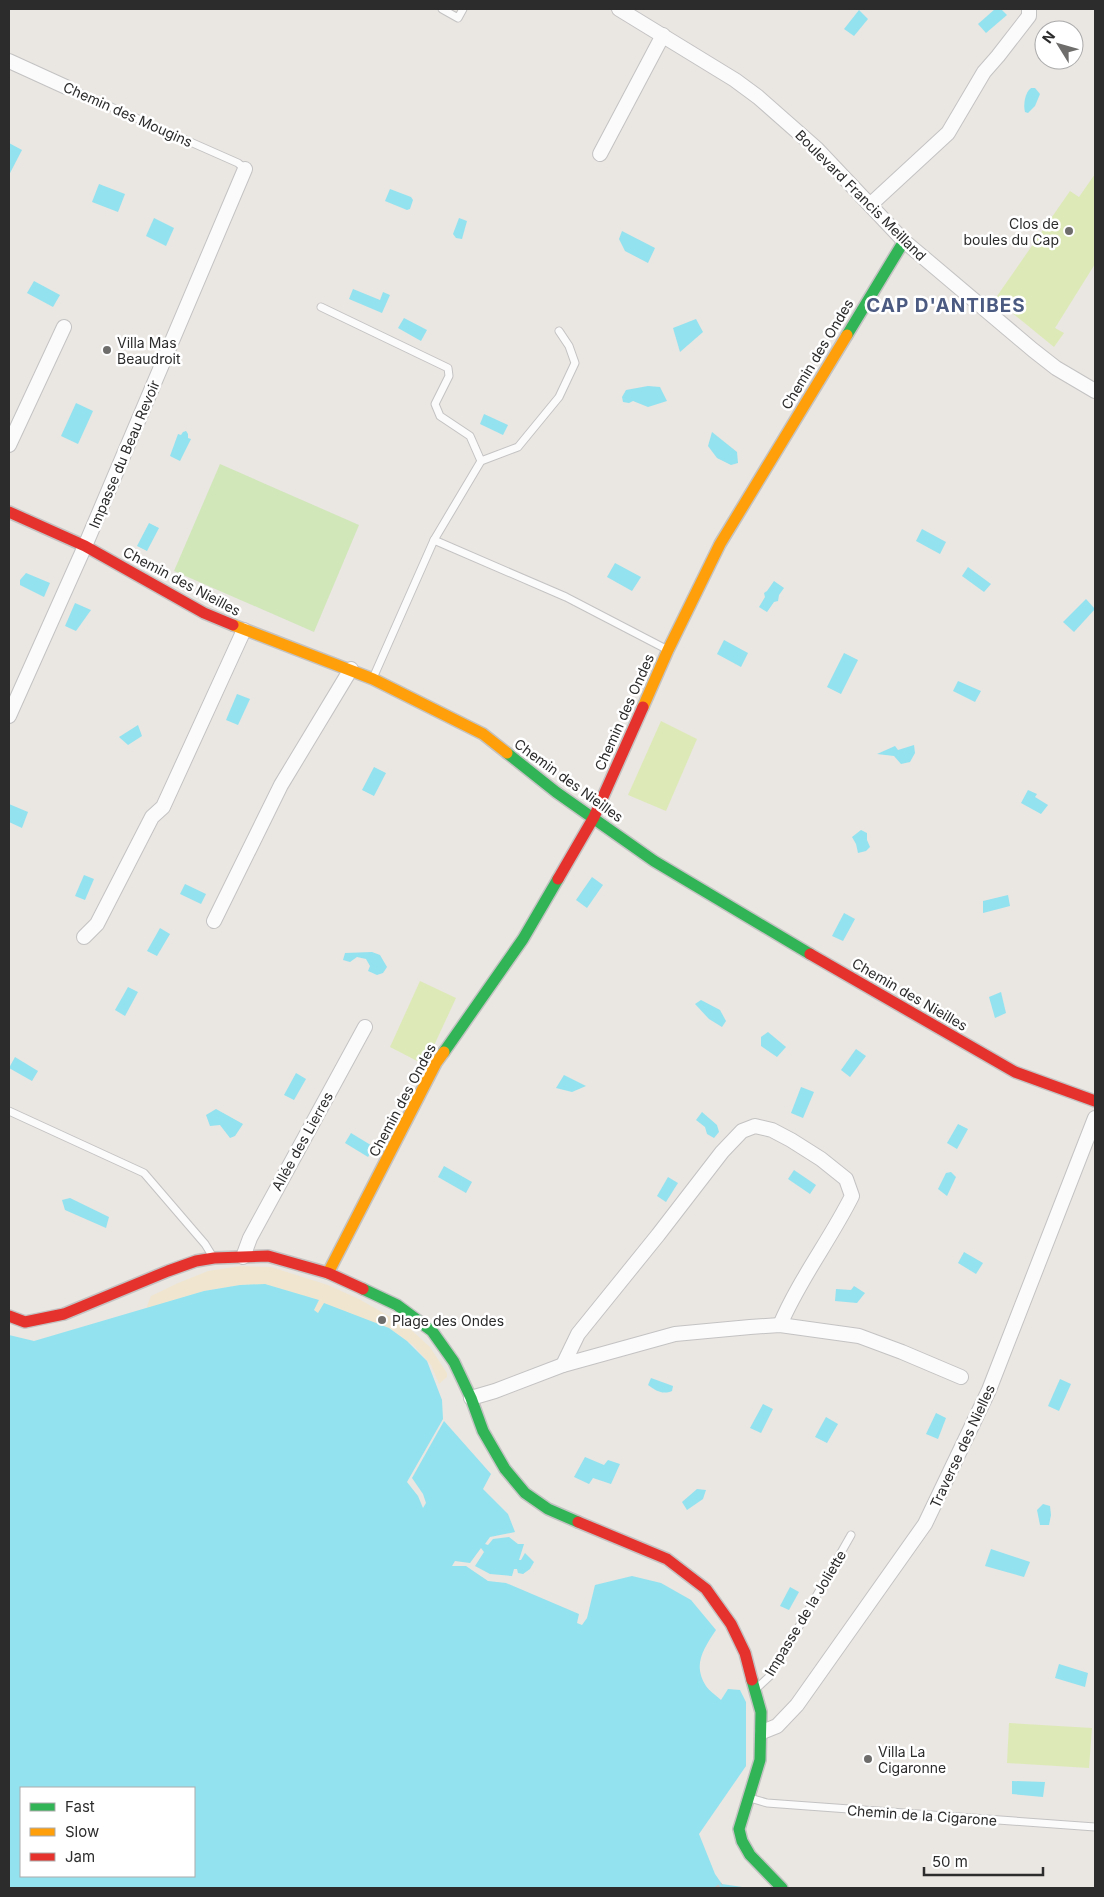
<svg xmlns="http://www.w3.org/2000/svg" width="1104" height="1897" font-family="Inter,sans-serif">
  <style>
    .green { fill: #d1e7ba }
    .sand { fill: #f0e6d0 }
    .pitch { fill: #ddeab7 }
    .water { fill: #93e2ef; fill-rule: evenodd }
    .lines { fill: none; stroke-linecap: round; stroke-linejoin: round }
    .lane-casing { stroke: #c4c3c3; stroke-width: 9 }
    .street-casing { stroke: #c4c3c3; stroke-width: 16 }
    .fast-casing { stroke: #c4c3c3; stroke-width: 14 }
    .slow-casing { stroke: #c4c3c3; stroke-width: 14 }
    .jam-casing { stroke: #c4c3c3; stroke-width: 14 }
    .path { stroke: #c8c8c7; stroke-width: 3; stroke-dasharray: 4 2.5; stroke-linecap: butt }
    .lane { stroke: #fcfbfb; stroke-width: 7 }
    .street { stroke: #fcfbfb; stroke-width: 14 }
    .fast { stroke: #30b455; stroke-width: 11 }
    .slow { stroke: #ff9f0a; stroke-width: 11 }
    .jam { stroke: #e5322d; stroke-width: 11 }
    .poi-dot { fill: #6e6d6c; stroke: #fff; stroke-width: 2 }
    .labels { text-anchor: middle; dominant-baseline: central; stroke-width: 5; stroke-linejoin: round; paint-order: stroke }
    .street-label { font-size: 14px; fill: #2c2c2c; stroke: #fff }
    .poi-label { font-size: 14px; fill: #2c2c2c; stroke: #fff; text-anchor: start }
    .district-label { font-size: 19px; font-weight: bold; letter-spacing: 1px; fill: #4a5a80; stroke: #fff }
  </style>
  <rect width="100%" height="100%" fill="#eae6e2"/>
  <!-- green -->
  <path class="green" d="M220,464L359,525L314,632L174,571Z"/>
  <!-- sand -->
  <path class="sand" d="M240,1266L271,1267L328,1285L359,1299L408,1327L430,1347L447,1373V1377L439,1384L431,1365L413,1345L389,1328L318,1313L313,1310L319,1300L301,1295L240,1285L204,1291L146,1309L151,1296L178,1283L208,1271Z"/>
  <!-- pitch -->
  <g class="pitch">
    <path d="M1095,174V264L1055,328L1064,333L1054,347L995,299L1070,191L1079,197Z"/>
    <path d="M661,721L697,739L666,811L628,795Z"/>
    <path d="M420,981L456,998L425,1065L390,1047Z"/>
    <path d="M1009,1723L1092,1728L1089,1768L1007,1763Z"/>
  </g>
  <!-- water -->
  <g class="water">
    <path d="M995,9H1001L1007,15L986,33L978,24Z"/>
    <path d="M859,10L868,19L854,36L844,29Z"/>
    <path d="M1031,88H1035L1040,94L1035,106L1028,113L1025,112C1023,105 1025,92 1031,88Z"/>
    <path d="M9,143L22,150L9,175Z"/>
    <path d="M99,184L125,194L118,212L92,202Z"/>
    <path d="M390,189L411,197L413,200L410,209L407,210L385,201Z"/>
    <path d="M154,218L174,228L166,246L146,236Z"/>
    <path d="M459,218L467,221L462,239L456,238L453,234Z"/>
    <path d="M622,231L655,248L648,263L625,251L619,239Z"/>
    <path d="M34,281L60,295L53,307L27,293Z"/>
    <path d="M353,289L380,300L383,292L390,295L382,313L349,299Z"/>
    <path d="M404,318L427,330L421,341L398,328Z"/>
    <path d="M696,319L703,332L680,352L673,328Z"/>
    <path d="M648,386L660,387L667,401L648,407L633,401L629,403L623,402L622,397L626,390Z"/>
    <path d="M76,403L93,411L78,444L61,436Z"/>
    <path d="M484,414L508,425L503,435L480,424Z"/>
    <path d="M186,431L188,434V438L191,439L180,461L170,456L178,434L181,435L183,432Z"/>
    <path d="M712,432L737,452L738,463L731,465L717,458L708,446Z"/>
    <path d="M149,523L159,528L147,551L137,546Z"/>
    <path d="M922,529L946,542L940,554L916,541Z"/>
    <path d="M615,563L641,577L632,591L607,577Z"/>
    <path d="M968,567L991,584L984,592L962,576Z"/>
    <path d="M26,573L50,583L44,597L20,585V580Z"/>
    <path d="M774,581L784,588L779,595L778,601L774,602L767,612L759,607L765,597L764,593L767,591Z"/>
    <path d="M1086,599L1095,609L1074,632L1063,622Z"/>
    <path d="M75,603L91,610L76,631L65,626Z"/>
    <path d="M724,640L748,653L741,667L717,654Z"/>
    <path d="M844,653L858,660L841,694L827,687Z"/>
    <path d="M958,681L981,691L975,702L953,691Z"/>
    <path d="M237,694L250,699L238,725L226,720Z"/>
    <path d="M138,725L142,736L128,745L119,737Z"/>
    <path d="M914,745L915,753L910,762L901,764L894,756L877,754L895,746L898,750Z"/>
    <path d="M374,767L386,773L374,796L362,790Z"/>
    <path d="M1028,790L1037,794L1035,797L1048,805L1041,814L1021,803Z"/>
    <path d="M9,804L28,812L22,828L9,822Z"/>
    <path d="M861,830L867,833V840L870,847L866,851L858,853L856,844L852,837Z"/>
    <path d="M84,875L94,879L85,900L75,896Z"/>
    <path d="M592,877L603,885L587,908L576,900Z"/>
    <path d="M185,884L206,894L201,904L180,894Z"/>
    <path d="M1008,895L1010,906L983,913V901Z"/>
    <path d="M844,913L855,919L843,941L832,936Z"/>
    <path d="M160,928L170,934L157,956L147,951Z"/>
    <path d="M372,952L380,955L387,967L383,973L377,975L368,971L370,966L366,959L357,957L350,962L343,960L345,953Z"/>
    <path d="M128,987L138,992L125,1016L115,1010Z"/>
    <path d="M1001,992L1006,1013L995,1018L989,997Z"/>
    <path d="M701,1000L720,1010L726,1021L722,1027L709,1019L695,1004Z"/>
    <path d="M768,1032L786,1047L777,1057L761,1046V1037Z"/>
    <path d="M856,1049L866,1056L850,1077L841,1070Z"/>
    <path d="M15,1057L38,1071L32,1081L9,1068Z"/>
    <path d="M296,1073L306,1079L294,1100L284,1095Z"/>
    <path d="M564,1075L586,1086L572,1092L556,1088Z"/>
    <path d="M801,1087L814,1092L803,1118L791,1113Z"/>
    <path d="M216,1109L243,1124L235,1136L230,1138L220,1125L210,1126L206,1115Z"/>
    <path d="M702,1112L717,1125L719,1132L714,1138L707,1134L705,1127L696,1120Z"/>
    <path d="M958,1124L968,1129L957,1149L947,1143Z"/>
    <path d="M351,1133L374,1147L368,1157L345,1143Z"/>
    <path d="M444,1166L472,1182L466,1193L438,1177Z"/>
    <path d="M794,1170L816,1185L810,1194L788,1179Z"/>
    <path d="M951,1172L956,1177L947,1196L938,1189L946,1173Z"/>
    <path d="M668,1177L678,1183L666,1202L657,1196Z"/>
    <path d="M70,1198L109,1217L106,1228L65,1210L62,1200Z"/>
    <path d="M964,1252L983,1263L976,1274L958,1263Z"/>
    <path d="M265,1284L319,1300L314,1310L318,1313L324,1303L389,1328L407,1341L427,1361L442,1400L443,1419L407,1482L418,1496L423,1508L426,1503L423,1494L412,1478L444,1421L491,1474L483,1489L508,1514L515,1532L490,1537L485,1544L488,1545L493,1539L509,1537L518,1544H524L519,1560H521L525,1553L534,1562L530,1569L523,1574L518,1573L517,1569H514L512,1576L490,1574L475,1566L484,1552L481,1548L470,1563L455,1561L452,1566H466L488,1581L506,1583L579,1614L577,1623L582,1625L587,1618L595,1585L632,1576L661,1583L691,1600L716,1630C704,1648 692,1665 706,1686C709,1691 716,1695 721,1700L728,1689L740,1690L746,1702V1766L699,1834L715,1874L722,1884L749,1888H9V1335L34,1341L204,1291L240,1285ZM21,1788H194V1876H21Z"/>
    <path d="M854,1286L865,1293L857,1303L835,1301L836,1289L851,1290Z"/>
    <path d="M651,1378L673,1386L672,1391C663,1395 656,1391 648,1385Z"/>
    <path d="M1060,1379L1071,1384L1059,1411L1048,1406Z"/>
    <path d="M763,1404L773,1409L761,1433L750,1428Z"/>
    <path d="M936,1413L946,1418L938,1439L926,1434Z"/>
    <path d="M826,1417L838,1424L827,1443L815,1437Z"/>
    <path d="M585,1457L604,1465L608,1460L620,1464L611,1484L593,1478L589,1484L574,1477Z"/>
    <path d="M697,1489L706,1490L703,1499L687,1510L682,1502Z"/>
    <path d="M1043,1504L1050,1506L1051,1515L1049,1525H1040L1037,1510Z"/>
    <path d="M991,1549L1030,1562L1024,1577L985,1566Z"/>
    <path d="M790,1587L799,1592L789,1610L780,1606Z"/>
    <path d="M1059,1664L1088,1673L1085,1687L1055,1678Z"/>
    <path d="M1012,1781L1045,1782L1043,1797L1012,1794Z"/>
  </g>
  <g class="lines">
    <!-- lane casing -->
    <g class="lane-casing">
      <g id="lane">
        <path d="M442,9L458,18L463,9"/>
        <path d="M66,87L238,163L245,169"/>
        <path d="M321,307L448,368L449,376L435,404L440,416L470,436L481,461"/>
        <path d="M434,540L566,597L666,649"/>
        <path d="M373,678L434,540L481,461L518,447L559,397L575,363L569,346L559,331"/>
        <path d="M9,1111L144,1173L205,1244L213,1257"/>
        <path d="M758,1687L772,1674L851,1535"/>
        <path d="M750,1798L767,1803L1095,1827"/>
      </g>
    </g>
    <!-- street casing -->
    <g class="street-casing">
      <g id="street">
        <path d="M619,9L735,80L758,97L817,149L904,241L1033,350L1056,368L1095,391"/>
        <path d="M9,61L66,87"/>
        <path d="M600,154L663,35"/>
        <path d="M870,205L948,133L984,72L998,56L1029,16V9"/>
        <path d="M9,445L64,327"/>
        <path d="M9,716L85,546L245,169"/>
        <path d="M214,921L281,785L351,669"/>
        <path d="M84,937L97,924L152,817L163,807L244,630"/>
        <path d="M243,1257L250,1238L365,1027"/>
        <path d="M563,1365L578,1334L658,1235L722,1152L742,1131L755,1126L772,1130L791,1140L821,1159L846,1179L852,1196C830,1240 799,1280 780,1325"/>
        <path d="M471,1398L495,1391L563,1365L675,1334L750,1327L780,1325L859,1336L902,1352L961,1377"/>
        <path d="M762,1732L777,1726L797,1705L925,1524L989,1390L1095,1118"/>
      </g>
    </g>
    <!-- fast casing -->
    <g class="fast-casing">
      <g id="fast">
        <path d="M847,335L904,241"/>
        <path d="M507,753L556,792L654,861L810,954"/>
        <path d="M444,1052L523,939L558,879"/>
        <path d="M363,1289L397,1305L432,1331L454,1362L471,1398L483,1431L505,1469L525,1493L548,1509L578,1522"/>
        <path d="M752,1680L761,1712L760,1760L739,1829L742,1841L750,1855L782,1888"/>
      </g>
    </g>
    <!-- slow casing -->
    <g class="slow-casing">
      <g id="slow">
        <path d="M233,625L373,679L483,734L507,753"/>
        <path d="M643,707L668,650L720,544L847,335"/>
        <path d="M328,1273L436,1063L444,1052"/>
      </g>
    </g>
    <!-- jam casing -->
    <g class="jam-casing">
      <g id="jam">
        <path d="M9,512L85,546L204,613L233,625"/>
        <path d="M558,879L594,817L643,707"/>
        <path d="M810,954L1015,1072L1095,1101"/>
        <path d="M9,1316L25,1322L64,1314L168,1271L196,1261L214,1258L268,1256L328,1273L363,1289"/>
        <path d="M578,1522L667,1559L706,1589L731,1624L745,1653L752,1680"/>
      </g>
    </g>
    <!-- path -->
    <path class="path" d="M716,1888L722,1884"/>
    <!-- lane -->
    <use href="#lane" class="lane"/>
    <!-- street -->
    <use href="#street" class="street"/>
    <!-- fast -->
    <use href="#fast" class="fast"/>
    <!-- slow -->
    <use href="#slow" class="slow"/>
    <!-- jam -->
    <use href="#jam" class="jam"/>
  </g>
  <!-- markers -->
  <g class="poi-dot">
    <circle cx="1069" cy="231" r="5"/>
    <circle cx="107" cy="350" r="5"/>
    <circle cx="382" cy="1320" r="5"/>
    <circle cx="868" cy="1759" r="5"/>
  </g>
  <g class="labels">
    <!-- street labels -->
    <g class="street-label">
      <text transform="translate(128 114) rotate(24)">Chemin des Mougins</text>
      <text transform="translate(861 195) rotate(45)">Boulevard Francis Meilland</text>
      <text transform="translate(817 354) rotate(-59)">Chemin des Ondes</text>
      <text transform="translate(124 454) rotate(-67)">Impasse du Beau Revoir</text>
      <text transform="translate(182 581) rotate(28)">Chemin des Nieilles</text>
      <text transform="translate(624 712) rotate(-66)">Chemin des Ondes</text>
      <text transform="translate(569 780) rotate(36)">Chemin des Nieilles</text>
      <text transform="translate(910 994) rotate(30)">Chemin des Nieilles</text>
      <text transform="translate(402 1100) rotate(-62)">Chemin des Ondes</text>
      <text transform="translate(302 1141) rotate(-61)">Allée des Lierres</text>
      <text transform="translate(962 1446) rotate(-65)">Traverse des Nielles</text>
      <text transform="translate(805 1613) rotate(-59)">Impasse de la Joliette</text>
      <text transform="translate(922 1815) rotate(4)">Chemin de la Cigarone</text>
    </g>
    <!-- poi labels -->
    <g class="poi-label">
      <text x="1059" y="223" text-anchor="end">Clos de<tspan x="1059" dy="16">boules du Cap</tspan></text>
      <text x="117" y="342">Villa Mas<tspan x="117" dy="16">Beaudroit</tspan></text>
      <text x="392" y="1320">Plage des Ondes</text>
      <text x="878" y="1751">Villa La<tspan x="878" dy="16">Cigaronne</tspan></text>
    </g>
    <!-- district labels -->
    <g class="district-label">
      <text x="946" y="305">CAP D'ANTIBES</text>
    </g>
  </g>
  <!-- border -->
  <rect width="1104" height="1897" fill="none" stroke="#2c2c2c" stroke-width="20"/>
  <!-- legend -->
  <rect x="20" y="1787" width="175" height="90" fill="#ffffff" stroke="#ababab"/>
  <rect x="30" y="1803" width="25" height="8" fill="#30b455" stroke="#ababab"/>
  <text x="65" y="1812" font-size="15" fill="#2c2c2c">Fast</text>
  <rect x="30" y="1828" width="25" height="8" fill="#ff9f0a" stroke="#ababab"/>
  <text x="65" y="1837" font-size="15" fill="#2c2c2c">Slow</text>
  <rect x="30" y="1853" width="25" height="8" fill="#e5322d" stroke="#ababab"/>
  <text x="65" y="1862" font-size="15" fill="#2c2c2c">Jam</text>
  <!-- north arrow -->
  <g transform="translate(1059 45) rotate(307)"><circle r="24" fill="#ffffff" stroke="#ababab"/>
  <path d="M0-4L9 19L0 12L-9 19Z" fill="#6e6d6c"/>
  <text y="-8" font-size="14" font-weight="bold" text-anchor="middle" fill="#2c2c2c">N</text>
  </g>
  <!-- scale -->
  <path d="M924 1867v8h119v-8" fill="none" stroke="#2c2c2c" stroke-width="2.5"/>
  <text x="932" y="1867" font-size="15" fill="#2c2c2c" stroke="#ffffff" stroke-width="4" paint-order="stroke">50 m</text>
</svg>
